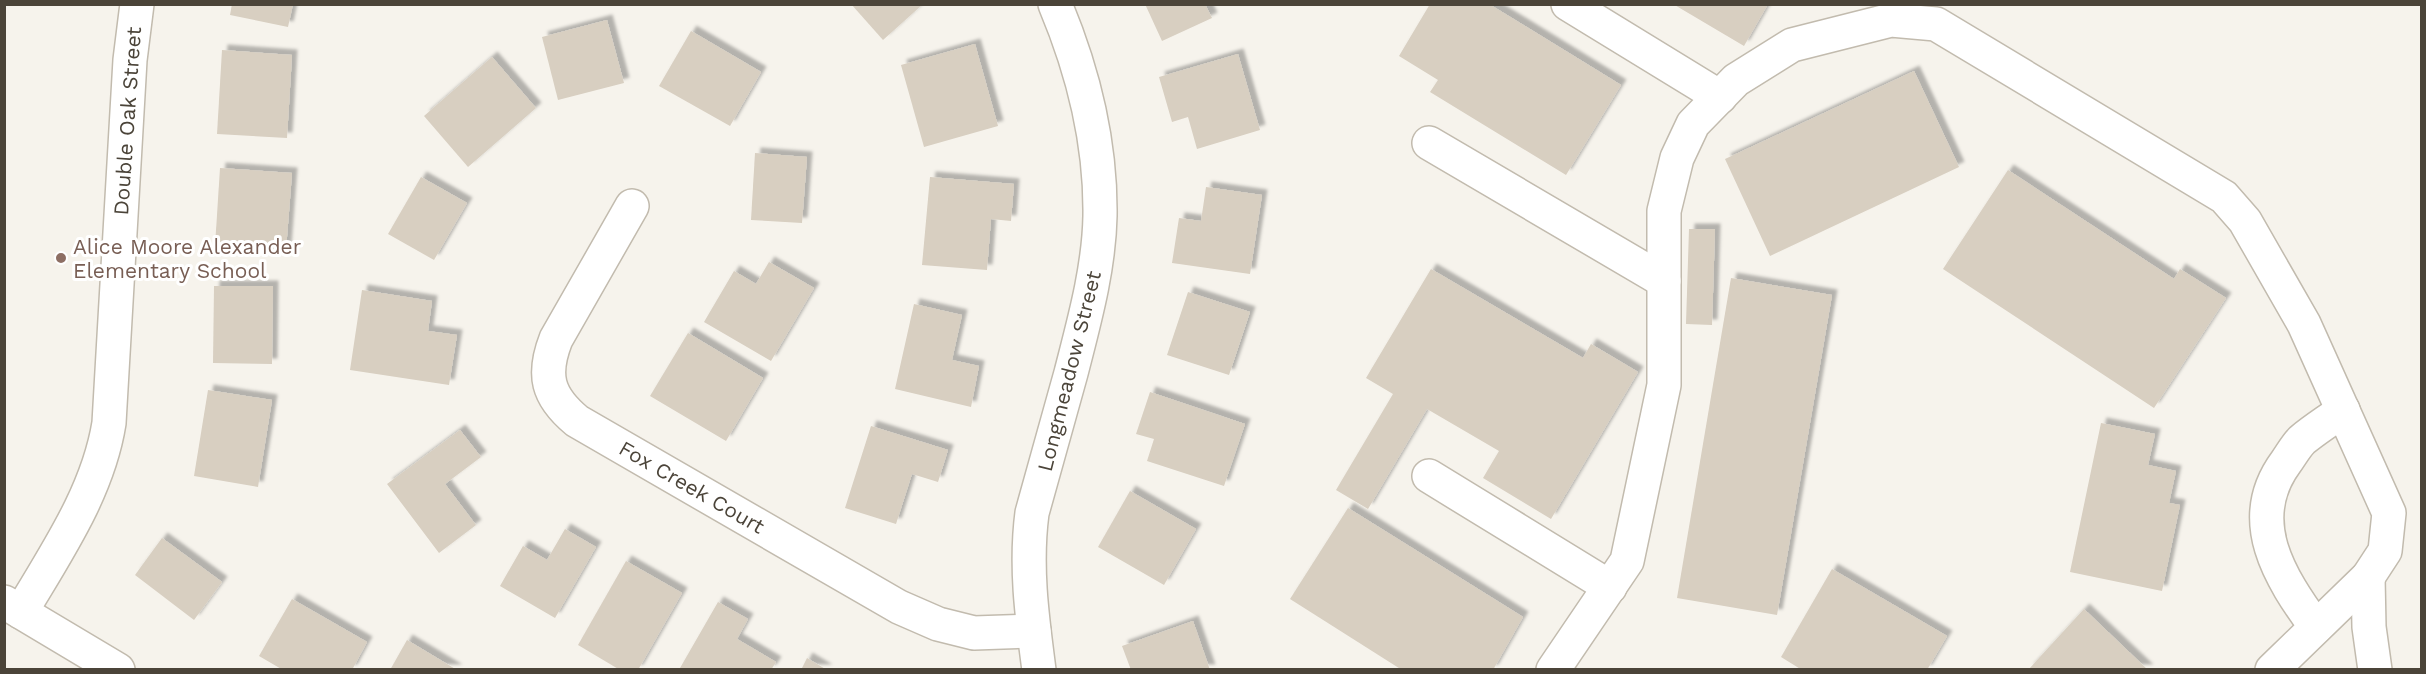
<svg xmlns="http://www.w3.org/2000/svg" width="2426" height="674" font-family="'Work Sans',sans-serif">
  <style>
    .building { fill: #d8cfc1; filter: url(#shadow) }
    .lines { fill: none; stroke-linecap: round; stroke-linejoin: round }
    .minor-casing { stroke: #c2bbae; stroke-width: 36 }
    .minor { stroke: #fff; stroke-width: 33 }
    .education-dot { fill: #8d6e63; stroke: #fff; stroke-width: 2 }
    .labels { text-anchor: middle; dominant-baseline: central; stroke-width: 6; stroke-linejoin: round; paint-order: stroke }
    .street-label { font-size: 21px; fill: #4b4439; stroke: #fff }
    .education-label { font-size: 21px; fill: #785e54; stroke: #fff; text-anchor: start }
  </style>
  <defs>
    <filter id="shadow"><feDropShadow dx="5.5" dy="-5.5" stdDeviation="1.5" flood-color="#0004"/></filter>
  </defs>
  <rect width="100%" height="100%" fill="#f6f3ec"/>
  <!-- building -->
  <g class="building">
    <path d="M232,4H293L288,27L230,15Z"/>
    <path d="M851,4H923L883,40Z"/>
    <path d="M1145,4H1205L1212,18L1162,41Z"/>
    <path d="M1430,4H1489L1621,85L1566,175L1430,92L1438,80L1399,56Z"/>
    <path d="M1673,4H1768L1744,46Z"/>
    <path d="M607,20L624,83L558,100L542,37Z"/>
    <path d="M691,31L761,72L730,126L659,86Z"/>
    <path d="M975,44L998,126L924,147L901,65Z"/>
    <path d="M222,50L292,55L287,138L217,134Z"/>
    <path d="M1238,54L1260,130L1197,149L1188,117L1172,122L1159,77Z"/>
    <path d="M492,57L536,108L468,167L424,116Z"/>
    <path d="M1914,71L1959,167L1770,256L1725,159Z"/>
    <path d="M755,153L807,157L802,223L751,220Z"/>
    <path d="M220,168L292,173L286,250L215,246Z"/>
    <path d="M2008,170L2174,279L2180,269L2226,298L2154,408L1943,269Z"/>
    <path d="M421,177L467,203L434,260L388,234Z"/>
    <path d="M930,177L1014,184L1011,221L991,219L987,270L922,265Z"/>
    <path d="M1206,187L1262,195L1250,274L1172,263L1179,218L1201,221Z"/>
    <path d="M1689,229H1715L1712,325L1686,324Z"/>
    <path d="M769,262L814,288L771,361L704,322L734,271L756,284Z"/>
    <path d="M1431,269L1583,358L1591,344L1638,372L1551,519L1483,478L1499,451L1427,409L1368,509L1336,490L1393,394L1366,378Z"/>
    <path d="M1731,278L1832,295L1777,615L1677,598Z"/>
    <path d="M214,286H273L272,364L213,363Z"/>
    <path d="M362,290L432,301L428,331L457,335L449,385L350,370Z"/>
    <path d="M1188,292L1250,312L1229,375L1167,355Z"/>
    <path d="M914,304L962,315L952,360L979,366L971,407L895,389Z"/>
    <path d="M688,333L763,378L726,441L650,396Z"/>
    <path d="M208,390L272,400L258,487L194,476Z"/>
    <path d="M1150,392L1245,424L1224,486L1147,461L1154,439L1136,434Z"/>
    <path d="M2101,423L2155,434L2148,465L2176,471L2169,503L2180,505L2162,591L2070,572Z"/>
    <path d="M871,426L948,450L938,482L912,474L896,524L845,508Z"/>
    <path d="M460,430L481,457L445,484L476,525L439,553L387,484Z"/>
    <path d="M1130,491L1196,529L1164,585L1098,547Z"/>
    <path d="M1348,508L1523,617L1493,670H1402L1290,599Z"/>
    <path d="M565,529L596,547L555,618L500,586L523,546L547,560Z"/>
    <path d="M162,538L222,582L194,620L135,575Z"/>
    <path d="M626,561L682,593L638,670H620L578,645Z"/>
    <path d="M1832,569L1947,636L1927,670H1802L1781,657Z"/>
    <path d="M292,599L367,642L352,670H283L259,656Z"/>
    <path d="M718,602L748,619L737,639L776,662L771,670L680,668Z"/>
    <path d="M2084,609L2148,670H2028Z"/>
    <path d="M1193,621L1210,670H1131L1122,646Z"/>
    <path d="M407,640L457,670H390Z"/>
    <path d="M807,658L827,670H801Z"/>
  </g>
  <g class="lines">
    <!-- minor casing -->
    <g class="minor-casing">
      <g id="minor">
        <path d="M1568,4L1720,97"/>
        <path d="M1429,143L1664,281"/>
        <path d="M632,206L556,339C542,375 547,396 577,421L899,607L938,624L974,633L1034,631"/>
        <path d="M1429,476L1610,587"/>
        <path d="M2368,577L2369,627L2375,670"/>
        <path d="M4,602L118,670"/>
        <path d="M21,612C56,553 98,492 109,423L130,60L137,4"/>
        <path d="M2316,627C2280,578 2243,520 2286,462C2291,455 2296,446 2302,440C2315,429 2330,420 2343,410"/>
        <path d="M1039,670C1032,617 1025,566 1032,513C1045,466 1058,419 1071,373C1084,322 1099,269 1100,216C1101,142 1084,73 1055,4"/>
        <path d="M1553,670L1627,561L1664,385V211L1677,158L1693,124L1736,80L1792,45L1891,20L1936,24L2224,197L2245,221L2304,324L2389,513L2385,551L2368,577L2272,670"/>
      </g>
    </g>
    <!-- minor -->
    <use href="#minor" class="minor"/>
  </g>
  <!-- markers -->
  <circle class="education-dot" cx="61" cy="258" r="6"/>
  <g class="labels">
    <!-- street labels -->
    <g class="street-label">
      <text transform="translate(127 121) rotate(-86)">Double Oak Street</text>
      <text transform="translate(1069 371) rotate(-76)">Longmeadow Street</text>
      <text transform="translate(692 487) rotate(30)">Fox Creek Court</text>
    </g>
    <!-- education labels -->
    <g class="education-label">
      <text x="73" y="246">Alice Moore Alexander<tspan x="73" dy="24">Elementary School</tspan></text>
    </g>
  </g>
  <!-- border -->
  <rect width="2426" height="674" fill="none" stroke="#4b4439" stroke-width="12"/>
</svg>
